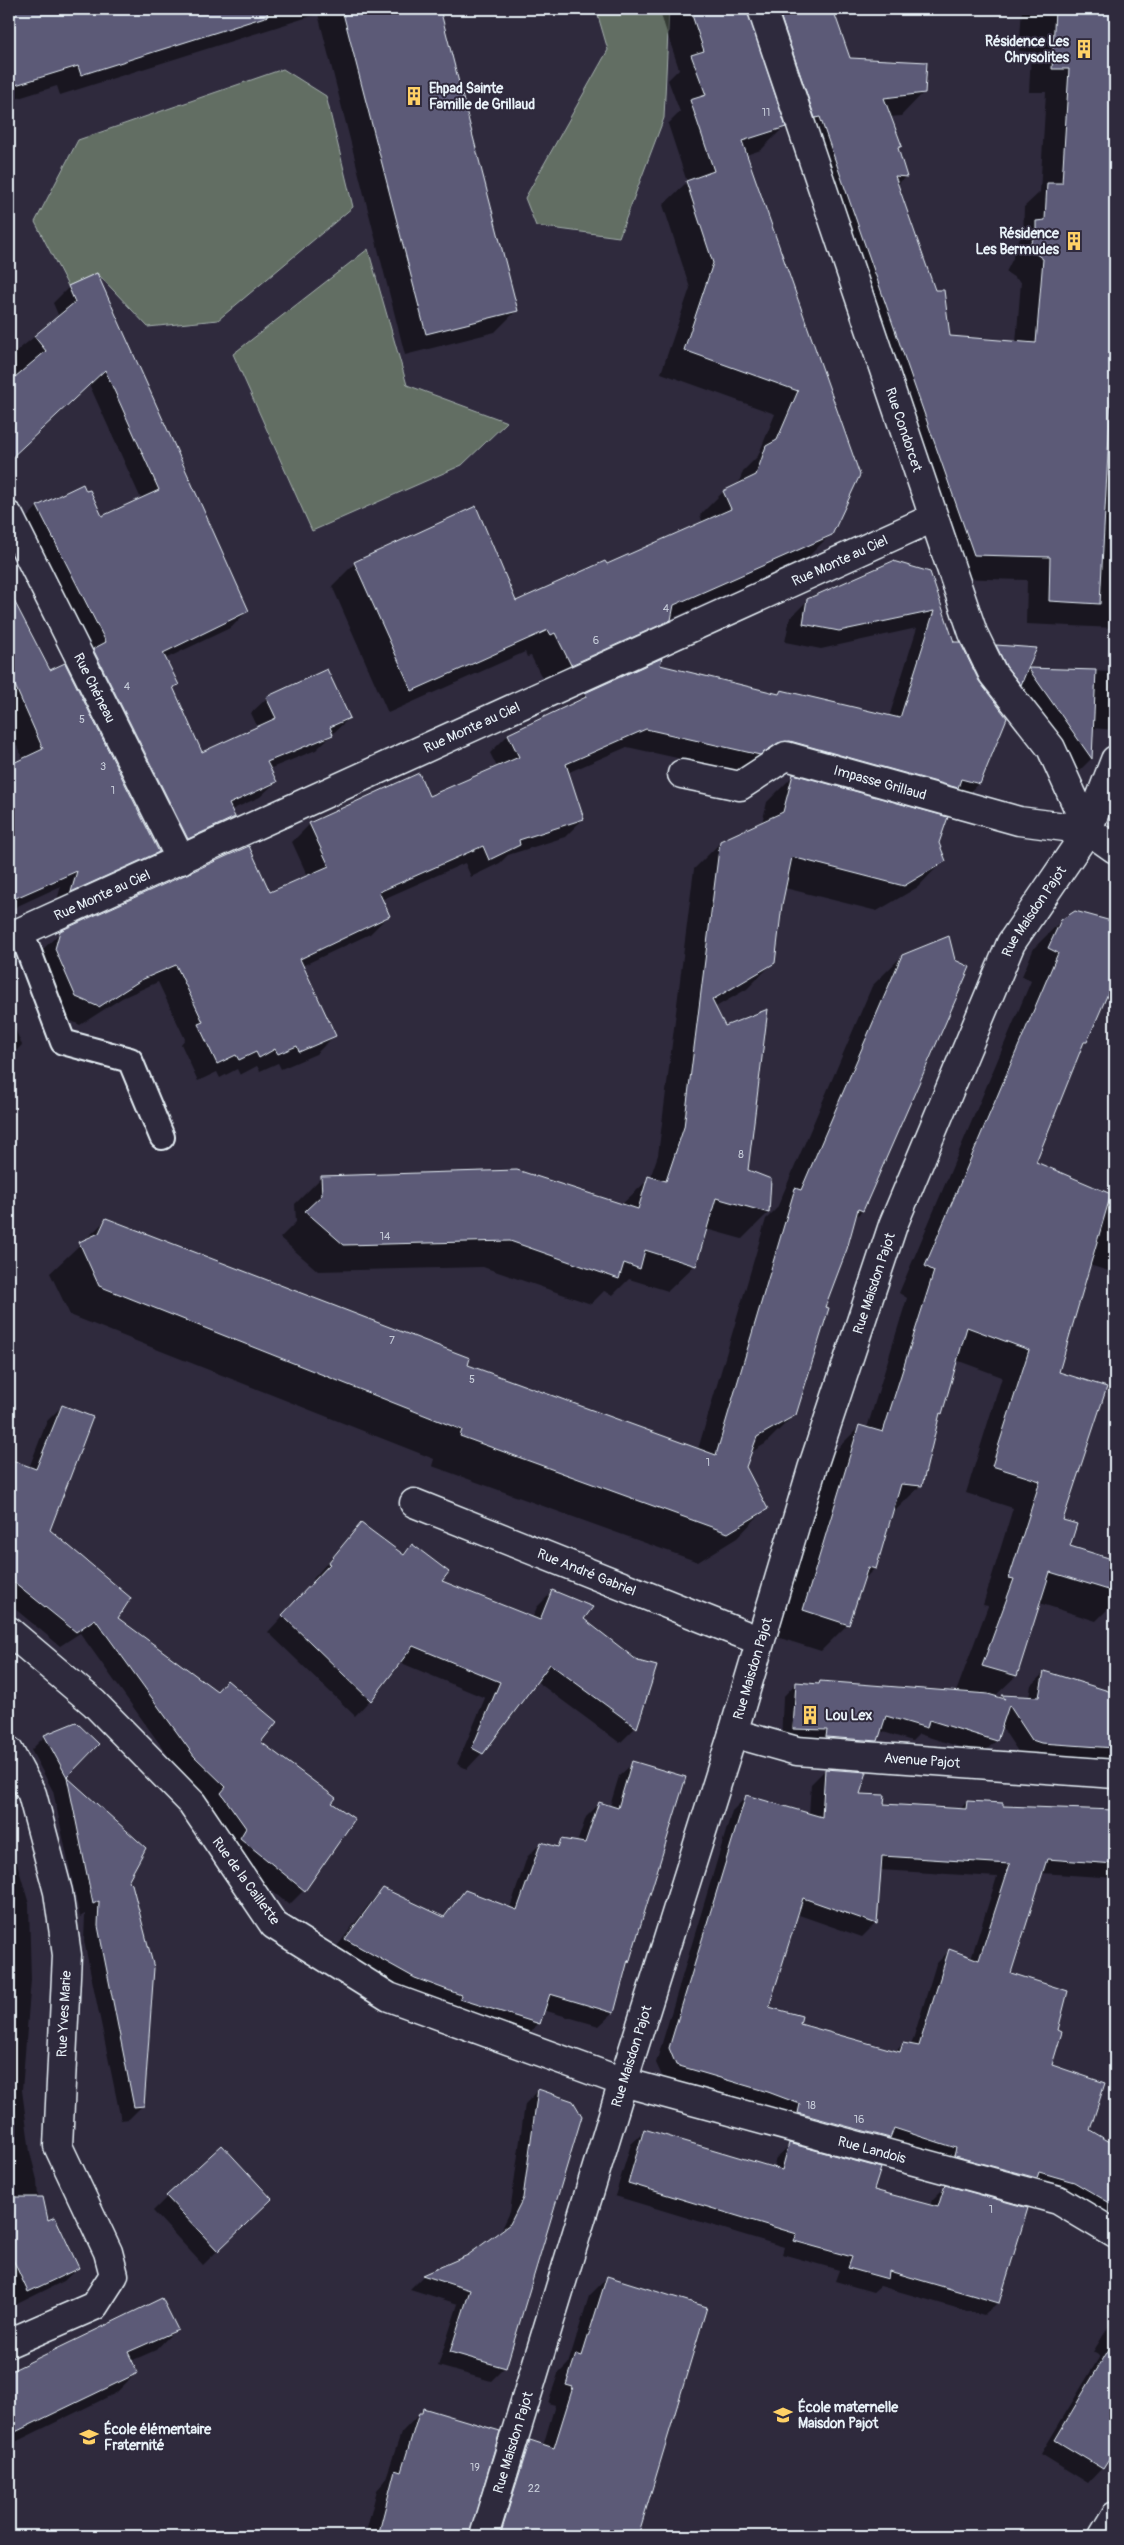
<svg xmlns="http://www.w3.org/2000/svg" width="1124" height="2545" font-family="Pangolin,sans-serif">
  <style>
    .green { fill: #626e63; stroke: #a5b0ae }
    .shadow { fill: #0007; fill-rule: evenodd }
    .building { fill: #5c5a77; stroke: #e8f1f8; fill-rule: evenodd }
    .lines { fill: none; stroke-linecap: round; stroke-linejoin: round }
    .lane-casing { stroke: #e8f1f8; stroke-width: 28 }
    .street-casing { stroke: #e8f1f8; stroke-width: 31 }
    .lane { stroke: #2f2a3d; stroke-width: 24 }
    .street { stroke: #2f2a3d; stroke-width: 28 }
    .labels { text-anchor: middle; dominant-baseline: central; stroke-width: 4; stroke-linejoin: round; paint-order: stroke }
    .number-label { font-size: 11px; fill: #c5cbd8 }
    .poi-label { font-size: 14px; font-weight: bold; fill: #e8f1f8; stroke: #2f2a3d; text-anchor: start }
    .street-label { font-size: 14px; fill: #e8f1f8; stroke: #2f2a3d }
  </style>
  <rect width="100%" height="100%" fill="#2f2a3d"/>
  <filter id="ink" filterUnits="userSpaceOnUse"><feTurbulence type="fractalNoise" baseFrequency=".02" numOctaves="2"/><feDisplacementMap in="SourceGraphic" scale="10" xChannelSelector="R" yChannelSelector="G"/><feConvolveMatrix kernelMatrix="1 2 1 2 8 2 1 2 1" color-interpolation-filters="sRGB"/></filter>
  <g filter="url(#ink)">
    <!-- green -->
    <g class="green">
      <path d="M596,9H669L664,118L619,237L536,226L525,198L608,50Z"/>
      <path d="M283,69L326,96L353,207L218,320L148,327L97,273L68,286L35,222L78,140Z"/>
      <path d="M368,249L407,385L507,422L462,465L312,531L233,354Z"/>
    </g>
    <!-- shadow -->
    <g class="shadow">
      <path d="M9,9H439L516,311L495,332L405,355L318,14L60,95L57,86L9,101Z"/>
      <path d="M659,9H831L849,59L924,92L901,116L890,117L901,146L897,150L906,176L897,185L949,337L1016,343L1021,282L1006,272L1013,258V245L1023,236L1024,207L1040,192L1046,92H1029L1031,52L1019,51L1022,9H1115V292L1106,476L1115,477V628L1026,624L1027,580L951,578L754,28L749,21L784,127L761,150L746,155L831,534L807,558L670,619L646,643L547,688L531,656L527,657L525,652L388,713L332,586L355,563L516,602L703,523L700,515L723,492L738,485L743,471L758,456L775,414L661,373L690,288L663,205L687,182L668,124L680,112L668,80L679,69Z"/>
      <path d="M69,287L247,611L232,627L165,659L177,685L172,689L202,754L258,728L251,713L267,698L349,718L316,750L269,769L276,782L260,797L231,810L234,817L218,832L172,853L22,523L37,507L82,485L101,518L141,499L89,384L9,460V345L13,354L59,317L53,303Z"/>
      <path d="M929,573L979,783L960,801L771,759L741,772L627,747L567,773L583,819L565,837L508,855L500,863L471,877L465,863L381,900L388,916L370,934L302,966L334,1036L316,1054L281,1069L278,1063L260,1071L257,1066L240,1075L237,1069L220,1078L217,1072L198,1081L181,1044L185,1039L158,982L122,998L80,1025L58,1015L37,968L42,950L61,932L269,893L308,877L292,842L310,824L428,798L497,767L490,753L508,735L577,703L585,694L660,660L659,666L777,695L781,691L889,717L917,628L821,649L785,642L790,618L808,600Z"/>
      <path d="M9,594L50,672L158,851L141,868L55,907L61,886L9,910V766L23,760L9,727Z"/>
      <path d="M997,647L1027,669L1115,672V730L1092,728L1091,759L1078,772L1018,686L983,660Z"/>
      <path d="M793,776L938,843L944,860L918,887L877,911L785,888L774,962L747,989L714,1008L747,1171L768,1213L742,1239L706,1229L695,1265L668,1291L629,1279L613,1295L604,1291L591,1304L483,1267L318,1271L280,1238L296,1222L295,1204L321,1178L622,1204L650,1178L658,1155L694,869L721,842L762,823L767,802Z"/>
      <path d="M1076,912L1115,924V974L1086,1042L1081,1046L1035,1163L1115,1197V1273L1089,1265L1057,1373L1061,1521L1069,1546L1115,1562V1602L1096,1621L1039,1603L1016,1676L994,1697L1029,1698L1031,1685L1045,1672L1105,1692L1109,1688L1115,1690V1761L1027,1756L1019,1753L1001,1726L996,1741L982,1754L919,1734L912,1741L880,1731L876,1740L863,1754L781,1742L783,1697L796,1683L818,1685L820,1682L956,1692L988,1606L983,1605L1013,1508L966,1493L1002,1377L956,1360L938,1416L921,1485L894,1512H891L875,1568L862,1581L848,1624L821,1651L777,1637L833,1453L860,1426L867,1428L907,1298L899,1293L1031,981L1022,976L1034,948L1061,921Z"/>
      <path d="M902,956L862,1211L854,1219L824,1308L795,1414L765,1444L750,1453L745,1467L766,1508L737,1538L698,1562L432,1466L434,1459L70,1315L50,1273L107,1219L466,1366L698,1449L766,1219L777,1208L872,986Z"/>
      <path d="M9,1015L22,1045L9,1058Z"/>
      <path d="M62,1406L48,1530L116,1618L330,1804L304,1890L289,1905L226,1853L207,1809L212,1802L179,1771L80,1633L60,1646L9,1604V1460L29,1468L47,1421Z"/>
      <path d="M361,1524L402,1555L412,1546L440,1581L532,1619L537,1607L552,1592L582,1619L637,1662L655,1667L636,1727L620,1743L536,1681L482,1753L467,1769L457,1764L485,1698L399,1662L370,1700L355,1716L268,1632L315,1581L313,1579Z"/>
      <path d="M45,1736L97,1744L66,1777L145,1848L126,1882L143,2105L129,2119L121,2120L84,1941L85,1914L80,1917L53,1791L31,1750Z"/>
      <path d="M633,1763L684,1778L625,1965L613,2013L599,2026L543,2010L539,2023L525,2037L402,1992L332,1953L370,1903L383,1889L442,1918L465,1891L510,1908L527,1857L541,1843L555,1848L562,1841L577,1843L586,1817L600,1803L610,1806L619,1776Z"/>
      <path d="M825,1770L858,1795L883,1805L960,1809L967,1802L1001,1807L1115,1811V1878L1041,1873L1010,1973L1056,2031L1050,2066L1089,2131L1115,2147V2227L754,2106L663,2078L656,2063L732,1811L746,1797L809,1815L811,1784ZM880,1870L997,1877L971,1958L950,1950L936,1964L911,2046L903,2044L895,2052L798,2025L768,2008L796,1914L862,1937L876,1923Z"/>
      <path d="M9,1836L29,1904L31,1980L22,2090L30,2152L37,2180L38,2198L48,2222L77,2268L64,2281L9,2308Z"/>
      <path d="M538,2091L505,2367L491,2381L438,2366L458,2304L410,2289L423,2276L469,2256L500,2233L510,2212L525,2104Z"/>
      <path d="M645,2131L773,2169L776,2158L790,2145L873,2191L930,2206L932,2200L945,2187L1027,2209L997,2303L984,2316L880,2286L873,2292L835,2281L839,2270L782,2254L784,2247L615,2196L631,2144Z"/>
      <path d="M167,2197L256,2213L203,2265L153,2211Z"/>
      <path d="M607,2278L706,2308L636,2536H488L511,2460L530,2442L543,2446L555,2405L548,2403L558,2374L568,2364L589,2296Z"/>
      <path d="M161,2299L176,2329L156,2350L131,2361L137,2372L116,2393L9,2445V2374Z"/>
      <path d="M1115,2316V2448L1102,2468L1088,2483L1041,2454L1100,2356L1093,2352Z"/>
      <path d="M424,2409L468,2536H365L377,2490L385,2481L401,2433Z"/>
    </g>
    <!-- building -->
    <g class="building">
      <path d="M9,9H266L268,16L81,75L78,66L9,87Z"/>
      <path d="M342,9H440L518,311L426,334Z"/>
      <path d="M690,9H747L786,127L742,141L860,475L832,535L674,605L671,620L571,665L555,633L551,635L548,630L412,691L354,562L476,506L516,601L605,561L607,564L731,509L723,491L756,475L766,446L777,440L798,391L684,350L713,263L686,181L714,171L690,100L706,95L691,55L704,51Z"/>
      <path d="M778,9H833L850,58L927,62L925,93L884,98L902,146L898,148L907,177L895,176L935,290H944L950,336L1036,343L1043,259L1028,248L1036,234V221L1045,220L1047,183H1062L1069,69H1052L1055,9H1115V321L1100,604L1049,601L1050,557L974,555L820,117L815,118Z"/>
      <path d="M97,273L249,611L163,653L179,685L173,687L202,752L276,718L266,697L327,669L350,718L330,727L333,735L267,762L277,782L229,804L235,817L188,839L93,649L106,642L37,506L83,484L86,491L90,490L102,516L159,490L105,370L9,460V382L46,351L34,336L75,302L68,286Z"/>
      <path d="M893,561L930,572L954,642H960L979,681L1007,718L980,784L961,779L958,788L790,741L778,743L760,755L646,729L566,764L584,819L519,840L520,845L489,860L483,846L379,892L390,916L300,959L336,1036L299,1052L297,1046L278,1054L275,1049L259,1058L256,1052L239,1060L236,1055L217,1064L198,1024L203,1022L176,965L141,980L99,1007L76,997L55,949L60,931L249,846L270,892L329,866L309,823L419,773L429,796L519,757L508,734L586,697L585,693L662,658L660,665L779,694L781,690L900,718L934,611L839,631L803,624L807,599Z"/>
      <path d="M9,591L50,670L65,663L159,852L71,892L77,871L9,901V765L43,749L9,672Z"/>
      <path d="M996,645L1037,648L1028,668L1096,670L1092,759L1028,668L1021,685L1006,666Z"/>
      <path d="M793,774L948,817L939,843L946,861L904,886L792,857L782,905L775,963L712,1000L725,1026L768,1009L748,1170L771,1179L769,1213L716,1198L696,1266L645,1250L640,1269L624,1263L619,1279L510,1241L344,1245L305,1211L322,1195L321,1176L517,1170L638,1209L648,1176L666,1181L684,1127L720,841L783,812Z"/>
      <path d="M1075,911L1115,922V977L1087,1042H1084L1036,1162L1111,1194L1059,1372L1107,1387L1063,1520L1077,1524L1070,1546L1115,1560V1592L1050,1572L1017,1676L982,1666L1014,1579L1009,1578L1040,1481L992,1466L1029,1350L967,1327L942,1414L940,1413L922,1486L901,1484L876,1569L868,1567L849,1625L803,1610L859,1425L883,1432L934,1271L925,1266L1058,953L1048,948L1061,920Z"/>
      <path d="M949,936L955,960L970,967L863,1211L858,1209L847,1249L825,1307L829,1308L796,1415L757,1437L746,1467L768,1509L728,1533L460,1436L462,1430L99,1286L79,1242L99,1233L106,1218L470,1358L468,1365L716,1455L795,1188L801,1190L902,955Z"/>
      <path d="M62,1405L93,1417L50,1530L131,1598L118,1618L217,1691L227,1680L277,1722L261,1742L336,1798L332,1803L355,1819L305,1891L240,1838L246,1828L221,1793L226,1787L194,1756L95,1619L76,1632L9,1578V1459L36,1469Z"/>
      <path d="M361,1523L404,1555L412,1544L449,1572L442,1581L540,1620L552,1590L593,1607L584,1619L638,1661L657,1666L637,1728L550,1664L483,1754L472,1748L500,1682L413,1646L371,1701L282,1615L330,1564L328,1563Z"/>
      <path d="M1044,1671L1115,1693V1748L1041,1743L1032,1740L1009,1705L997,1741L929,1720L927,1728L886,1716L878,1741L826,1737L827,1730L793,1729L796,1682L819,1684L820,1681L988,1694L1005,1699L1002,1695L1039,1697Z"/>
      <path d="M76,1722L99,1744L67,1777L146,1848L128,1881L132,1884L154,1968L144,2106L134,2107L98,1926L99,1901L93,1904L67,1777L44,1735Z"/>
      <path d="M632,1761L686,1777L629,1963L628,1960L614,2013L550,1994L540,2024L460,1999L461,1995L415,1978L345,1939L383,1888L444,1917L465,1890L517,1910L541,1842L558,1847L561,1839L585,1843L599,1802L618,1808Z"/>
      <path d="M825,1769L867,1772L860,1794L885,1795L884,1804L966,1809L967,1801L1003,1803V1806L1115,1810V1864L1047,1859L1011,1973L1068,1991L1058,2030L1062,2032L1052,2065L1105,2083L1090,2130L1115,2145V2206L1074,2182L1039,2172L1037,2178L954,2156L956,2148L894,2128L890,2138L798,2113L800,2104L768,2092L676,2065L669,2048L746,1795L822,1817ZM882,1856L1010,1864L979,1960L949,1949L919,2046L903,2043L900,2052L800,2024L802,2016L769,2007L803,1898L877,1924Z"/>
      <path d="M538,2089L573,2101L582,2116L506,2368L450,2352L470,2290L422,2275L468,2255L510,2224L523,2198Z"/>
      <path d="M644,2129L782,2170L789,2143L881,2168L874,2190L938,2207L945,2185L1028,2208L999,2303L889,2271L888,2279L848,2268L852,2257L794,2241L797,2234L628,2183Z"/>
      <path d="M222,2145L272,2199L218,2251L166,2196Z"/>
      <path d="M9,2197H43L48,2220L55,2217L79,2268L28,2292L9,2251Z"/>
      <path d="M607,2276L707,2307L638,2536H500L530,2440L554,2448L573,2387L566,2385L576,2354L582,2356Z"/>
      <path d="M162,2298L178,2330L128,2352L138,2373L9,2435V2372Z"/>
      <path d="M1115,2339V2450L1103,2469L1055,2440Z"/>
      <path d="M423,2408L500,2431L469,2536H378L395,2470L401,2472L419,2413H422Z"/>
    </g>
    <g class="lines">
      <!-- lane casing -->
      <g class="lane-casing">
        <path id="lane" d="M21,931L63,1042L130,1060L162,1137"/>
      </g>
      <!-- street casing -->
      <g class="street-casing">
        <g id="street">
          <path id="s1" d="M762,9L973,633L993,674L1051,748L1088,830"/>
          <path id="s2" d="M9,516L181,860"/>
          <path id="s3" d="M682,774L740,786L786,756L1019,821L1088,830L1115,849"/>
          <path id="s4" d="M9,937L933,518"/>
          <path id="s5" d="M414,1503L760,1641"/>
          <path id="s6" d="M9,1631L94,1703L192,1803L274,1925L389,1997L623,2082L1058,2200L1115,2234"/>
          <path id="s7" d="M733,1733L797,1751L1115,1774"/>
          <path d="M9,1751L32,1794L58,1892L67,1955L58,2146L108,2252L114,2275L94,2306L9,2343"/>
          <path id="s8" d="M484,2536L623,2082L733,1733L812,1469L893,1225L1011,943L1088,830L1115,760"/>
          <path d="M1103,2536L1115,2516"/>
        </g>
      </g>
      <!-- lane -->
      <use href="#lane" class="lane"/>
      <!-- street -->
      <use href="#street" class="street"/>
    </g>
  </g>
  <!-- icons -->
  <defs>
    <g id="building-bare" transform="scale(1.5)"><path d="M-4-6H4V6H1V3H-1V6H-4ZM-2.5-4.3h1.7v1.8h-1.7ZM.8-4.3h1.7v1.8H.8ZM-2.5-1h1.7V.8h-1.7ZM.8-1h1.7V.8H.8Z" fill="#ffd166" stroke="#2f2a3d" stroke-width="2.5" paint-order="stroke"/></g>
    <g id="school-bare" transform="scale(1.5)"><path d="M0-5L7-2L0 1L-7-2ZM-4 1L0 2.5L4 1V4Q0 6-4 4Z" fill="#ffd166" stroke="#2f2a3d" stroke-width="2.5" paint-order="stroke"/></g>
  </defs>
  <g fill-rule="evenodd">
    <use href="#building-bare" x="1084" y="49"/>
    <use href="#building-bare" x="414" y="96"/>
    <use href="#building-bare" x="1074" y="241"/>
    <use href="#building-bare" x="810" y="1715"/>
    <use href="#school-bare" x="783" y="2415"/>
    <use href="#school-bare" x="89" y="2437"/>
  </g>
  <g class="labels">
    <!-- number labels -->
    <g class="number-label">
      <text x="766" y="112">11</text>
      <text x="666" y="608">4</text>
      <text x="596" y="640">6</text>
      <text x="127" y="686">4</text>
      <text x="82" y="719">5</text>
      <text x="103" y="766">3</text>
      <text x="113" y="790">1</text>
      <text x="741" y="1154">8</text>
      <text x="385" y="1236">14</text>
      <text x="392" y="1340">7</text>
      <text x="472" y="1379">5</text>
      <text x="708" y="1462">1</text>
      <text x="811" y="2105">18</text>
      <text x="859" y="2119">16</text>
      <text x="991" y="2209">1</text>
      <text x="475" y="2467">19</text>
      <text x="534" y="2488">22</text>
    </g>
    <!-- poi labels -->
    <g class="poi-label">
      <text x="1069" y="41" text-anchor="end">Résidence Les<tspan x="1069" dy="16">Chrysolites</tspan></text>
      <text x="429" y="88">Ehpad Sainte<tspan x="429" dy="16">Famille de Grillaud</tspan></text>
      <text x="1059" y="233" text-anchor="end">Résidence<tspan x="1059" dy="16">Les Bermudes</tspan></text>
      <text x="825" y="1715">Lou Lex</text>
      <text x="798" y="2407">École maternelle<tspan x="798" dy="16">Maisdon Pajot</tspan></text>
      <text x="104" y="2429">École élémentaire<tspan x="104" dy="16">Fraternité</tspan></text>
    </g>
    <!-- street labels -->
    <g class="street-label">
      <text stroke="none"><textPath href="#s1" startOffset="444">Rue Condorcet</textPath></text>
      <text stroke="none"><textPath href="#s4" startOffset="912">Rue Monte au Ciel</textPath></text>
      <text stroke="none"><textPath href="#s2" startOffset="192">Rue Chéneau</textPath></text>
      <text stroke="none"><textPath href="#s4" startOffset="508">Rue Monte au Ciel</textPath></text>
      <text stroke="none"><textPath href="#s3" startOffset="212">Impasse Grillaud</textPath></text>
      <text stroke="none"><textPath href="#s4" startOffset="102">Rue Monte au Ciel</textPath></text>
      <text stroke="none"><textPath href="#s8" startOffset="1718">Rue Maisdon Pajot</textPath></text>
      <text stroke="none"><textPath href="#s8" startOffset="1312">Rue Maisdon Pajot</textPath></text>
      <text stroke="none"><textPath href="#s5" startOffset="186">Rue André Gabriel</textPath></text>
      <text stroke="none"><textPath href="#s8" startOffset="908">Rue Maisdon Pajot</textPath></text>
      <text stroke="none"><textPath href="#s7" startOffset="192">Avenue Pajot</textPath></text>
      <text transform="translate(246 1881) rotate(54)">Rue de la Caillette</text>
      <text transform="translate(64 2014) rotate(-87)">Rue Yves Marie</text>
      <text stroke="none"><textPath href="#s8" startOffset="502">Rue Maisdon Pajot</textPath></text>
      <text stroke="none"><textPath href="#s6" startOffset="1041">Rue Landois</textPath></text>
      <text stroke="none"><textPath href="#s8" startOffset="98">Rue Maisdon Pajot</textPath></text>
    </g>
  </g>
  <!-- margin -->
  <rect width="1124" height="2545" fill="none" stroke="#2f2a3d" stroke-width="30"/>
  <rect x="15" y="15" width="1094" height="2515" fill="none" stroke="#e8f1f8" stroke-width="2" filter="url(#ink)"/>
</svg>
